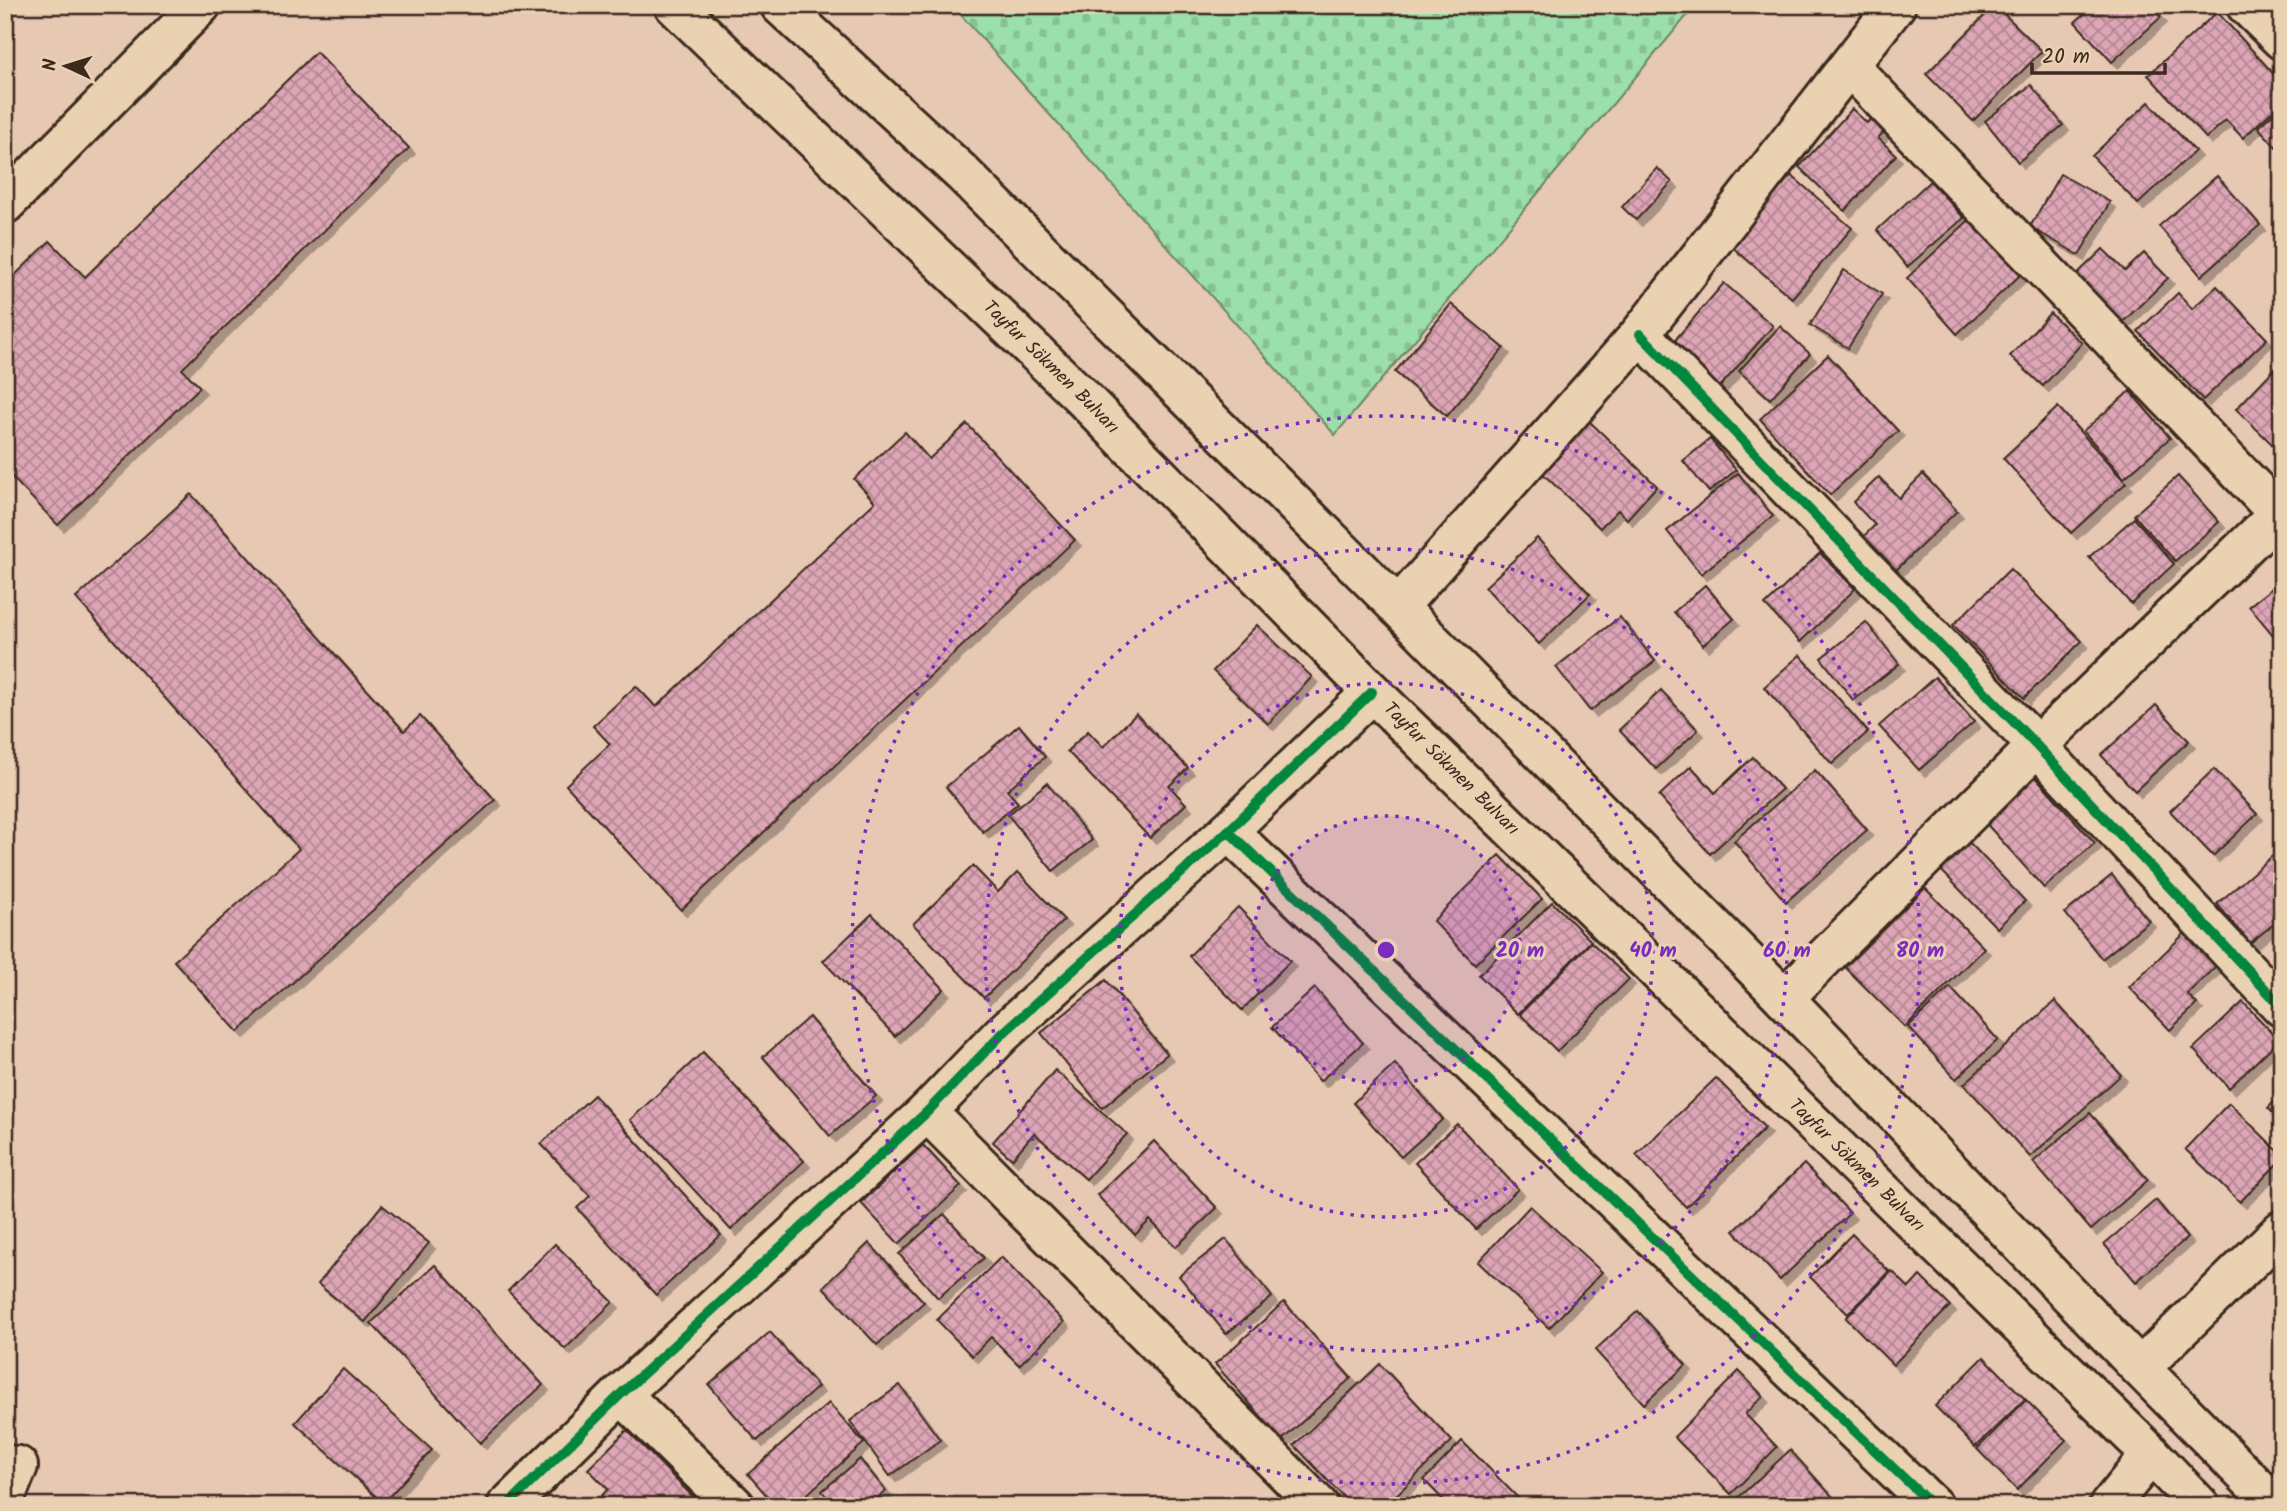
<svg xmlns="http://www.w3.org/2000/svg" width="2287" height="1511" font-family="Kalam,sans-serif">
  <style>
    .cemetery { fill: url(#cemetery-stones); stroke: #6b8465; stroke-width: 2 }
    .building { fill: url(#building-cross-hatch); stroke: #3b2a1e; stroke-width: 2; filter: url(#shadow) }
    .lines { fill: none; stroke-linecap: round; stroke-linejoin: round }
    .minor-casing { stroke: #3b2a1e; stroke-width: 44 }
    .secondary-casing { stroke: #3b2a1e; stroke-width: 44 }
    .minor { stroke: #ead1b2; stroke-width: 38 }
    .secondary { stroke: #ead1b2; stroke-width: 38 }
    .cycleway-casing { stroke: #ead1b2; stroke-width: 15 }
    .cycleway { stroke: #00873e; stroke-width: 10 }
    .ring { fill: none; stroke: #7b2cbf; stroke-width: 3.5; stroke-dasharray: 3.5 7 }
    .labels { text-anchor: middle; dominant-baseline: central; stroke-width: 6; stroke-linejoin: round; paint-order: stroke }
    .street-label { font-size: 19px; fill: #3b2a1e; stroke: #ead1b2 }
    .centre { fill: #7b2cbf; stroke: #ead1b2; stroke-width: 3.5 }
    .ring-label { font-size: 21px; text-anchor: middle; font-weight: bold; fill: #7b2cbf; stroke: #ead1b2; stroke-width: 6; stroke-linejoin: round; paint-order: stroke }
  </style>
  <defs>
    <pattern id="cemetery-stones" width="16" height="16" patternUnits="userSpaceOnUse" patternTransform="scale(1.75)"><rect width="16" height="16" fill="#9bdfac"/><path d="M2 7V4a2 2 0 0 1 4 0v3zM10 15v-3a2 2 0 0 1 4 0v3z" fill="#86c094"/></pattern>
    <pattern id="building-cross-hatch" width="8" height="8" patternUnits="userSpaceOnUse" patternTransform="scale(1.75)"><rect width="8" height="8" fill="#dda5b6"/><path d="M0 0l8 8M0 8l8-8" fill="none" stroke="#b48793"/></pattern>
    <filter id="shadow"><feDropShadow dx="6" dy="6" stdDeviation="0" flood-color="#0004"/></filter>
  </defs>
  <rect width="100%" height="100%" fill="#e7c8b3"/>
  <filter id="ink" filterUnits="userSpaceOnUse"><feTurbulence type="fractalNoise" baseFrequency=".0143" numOctaves="2"/><feDisplacementMap in="SourceGraphic" scale="14" xChannelSelector="R" yChannelSelector="G"/><feConvolveMatrix kernelMatrix="1 2 1 2 8 2 1 2 1" color-interpolation-filters="sRGB"/></filter>
  <g filter="url(#ink)">
    <!-- cemetery -->
    <path class="cemetery" d="M952,5H1696L1335,435Z"/>
    <!-- building -->
    <g class="building">
      <path d="M1995,5L2042,51L1973,121L1926,74Z"/>
      <path d="M2094,5H2150L2161,17L2112,62L2075,22Z"/>
      <path d="M2217,12L2282,83V102L2243,138L2226,120L2206,138L2148,75Z"/>
      <path d="M316,52L409,148L182,369L200,387L58,525L5,470V285L50,241L85,277Z"/>
      <path d="M2031,85L2063,125L2018,162L1985,121Z"/>
      <path d="M2149,102L2195,151L2138,204L2092,156Z"/>
      <path d="M1852,109L1867,123L1875,114L1889,126L1878,138L1896,155L1845,211L1799,167Z"/>
      <path d="M2277,110L2282,115V141L2276,147L2258,127Z"/>
      <path d="M1657,168L1672,182L1636,220L1622,207Z"/>
      <path d="M2060,174L2110,202L2079,255L2030,227Z"/>
      <path d="M1791,175L1852,228L1792,298L1731,246Z"/>
      <path d="M2217,176L2260,225L2201,276L2159,226Z"/>
      <path d="M1930,181L1964,218L1907,267L1877,230Z"/>
      <path d="M1981,209L2031,265L1957,334L1907,278Z"/>
      <path d="M2103,249L2125,271L2144,253L2168,278L2122,323L2076,275Z"/>
      <path d="M1844,270L1882,294L1848,348L1810,325Z"/>
      <path d="M1724,283L1773,326L1718,389L1669,347Z"/>
      <path d="M2217,286L2267,339L2203,400L2138,331L2178,293L2192,309Z"/>
      <path d="M1451,304L1504,348L1447,416L1395,372Z"/>
      <path d="M2050,313L2082,343L2043,386L2010,356Z"/>
      <path d="M1780,326L1810,354L1770,399L1739,371Z"/>
      <path d="M1828,355L1898,431L1830,495L1760,419Z"/>
      <path d="M2278,365L2282,368V441L2275,447L2236,409Z"/>
      <path d="M2130,391L2170,438L2124,478L2083,431Z"/>
      <path d="M2058,407L2126,483L2071,533L2003,458Z"/>
      <path d="M1588,420L1657,486L1627,519L1618,510L1600,528L1540,471Z"/>
      <path d="M967,424L1075,540L681,910L566,785L610,744L593,726L636,686L656,707L875,502L854,479L905,432L929,459Z"/>
      <path d="M1710,439L1736,470L1709,492L1683,461Z"/>
      <path d="M1738,473L1773,516L1701,574L1667,531Z"/>
      <path d="M1923,474L1957,511L1890,576L1858,542L1875,525L1853,502L1879,477L1899,498Z"/>
      <path d="M2178,476L2219,522L2175,561L2134,515Z"/>
      <path d="M191,494L404,731L420,716L495,800L238,1032L174,961L299,849L76,598Z"/>
      <path d="M2134,518L2174,564L2131,604L2089,557Z"/>
      <path d="M1537,538L1590,594L1539,644L1485,587Z"/>
      <path d="M1820,553L1855,589L1800,642L1765,605Z"/>
      <path d="M2010,569L2082,641L2024,698L1953,625Z"/>
      <path d="M2282,580V646L2249,606Z"/>
      <path d="M1705,585L1734,619L1703,645L1674,612Z"/>
      <path d="M1620,617L1655,661L1590,711L1556,667Z"/>
      <path d="M1866,622L1899,664L1853,700L1821,658Z"/>
      <path d="M1257,625L1312,677L1268,724L1213,671Z"/>
      <path d="M1800,655L1868,732L1832,764L1764,687Z"/>
      <path d="M1935,677L1974,722L1919,770L1879,726Z"/>
      <path d="M1661,690L1698,730L1656,769L1619,730Z"/>
      <path d="M2156,705L2189,741L2135,791L2101,755Z"/>
      <path d="M1136,714L1188,768L1169,786L1186,804L1150,838L1067,751L1088,731L1103,747Z"/>
      <path d="M1019,725L1045,757L1007,790L1018,803L983,832L946,787Z"/>
      <path d="M1753,757L1782,789L1710,854L1659,796L1691,766L1715,793Z"/>
      <path d="M2214,769L2257,814L2213,856L2170,811Z"/>
      <path d="M1815,770L1867,830L1786,902L1734,841Z"/>
      <path d="M2034,775L2095,843L2044,888L1983,820Z"/>
      <path d="M1047,783L1092,840L1053,871L1008,815Z"/>
      <path d="M1967,840L2025,901L1997,928L1938,867Z"/>
      <path d="M2278,851L2282,855V917L2250,943L2217,904Z"/>
      <path d="M1500,855L1542,899L1475,964L1433,921Z"/>
      <path d="M973,866L998,892L1018,872L1064,920L984,998L913,924Z"/>
      <path d="M2112,875L2149,921L2102,959L2065,913Z"/>
      <path d="M1925,888L1984,948L1905,1027L1845,967Z"/>
      <path d="M1552,902L1591,941L1518,1014L1479,975Z"/>
      <path d="M1238,907L1290,961L1242,1010L1189,956Z"/>
      <path d="M872,914L944,989L895,1036L823,961Z"/>
      <path d="M2186,932L2217,965L2187,994L2197,1004L2170,1030L2129,987Z"/>
      <path d="M1591,942L1629,979L1557,1051L1520,1014Z"/>
      <path d="M1106,980L1167,1054L1102,1108L1041,1033Z"/>
      <path d="M1950,987L1998,1040L1956,1079L1908,1027Z"/>
      <path d="M1315,988L1363,1043L1320,1081L1272,1027Z"/>
      <path d="M2055,1001L2121,1075L2030,1157L1964,1084Z"/>
      <path d="M2243,1002L2279,1040L2229,1088L2193,1049Z"/>
      <path d="M809,1017L876,1096L830,1136L763,1057Z"/>
      <path d="M703,1052L804,1161L731,1230L630,1120Z"/>
      <path d="M1395,1064L1443,1119L1401,1157L1353,1103Z"/>
      <path d="M1055,1070L1127,1134L1086,1179L1034,1133L1012,1159L993,1142Z"/>
      <path d="M1716,1078L1765,1128L1686,1207L1636,1155Z"/>
      <path d="M2282,1094V1122L2268,1108Z"/>
      <path d="M594,1095L721,1235L656,1295L577,1208L590,1196L541,1144Z"/>
      <path d="M2229,1103L2282,1155V1159L2240,1202L2185,1149Z"/>
      <path d="M2090,1113L2148,1180L2091,1230L2033,1162Z"/>
      <path d="M1457,1124L1518,1189L1476,1229L1415,1163Z"/>
      <path d="M1154,1141L1217,1208L1176,1247L1150,1220L1135,1235L1097,1195Z"/>
      <path d="M923,1145L961,1186L899,1244L861,1203Z"/>
      <path d="M1804,1164L1850,1213L1780,1280L1734,1231Z"/>
      <path d="M2156,1200L2187,1238L2136,1282L2104,1244Z"/>
      <path d="M382,1205L429,1243L365,1322L318,1284Z"/>
      <path d="M1530,1206L1602,1272L1549,1328L1478,1262Z"/>
      <path d="M944,1214L984,1258L938,1298L899,1254Z"/>
      <path d="M1852,1234L1889,1271L1848,1314L1810,1277Z"/>
      <path d="M1226,1239L1272,1297L1226,1334L1179,1276Z"/>
      <path d="M869,1243L924,1302L877,1345L823,1287Z"/>
      <path d="M555,1244L613,1302L565,1349L508,1291Z"/>
      <path d="M1001,1257L1064,1322L1019,1365L991,1337L972,1356L937,1320Z"/>
      <path d="M435,1265L543,1385L480,1443L371,1323Z"/>
      <path d="M1892,1271L1909,1288L1920,1276L1950,1306L1893,1365L1846,1318Z"/>
      <path d="M1284,1302L1351,1378L1282,1440L1215,1364Z"/>
      <path d="M1638,1311L1686,1365L1644,1404L1595,1350Z"/>
      <path d="M770,1332L818,1387L757,1441L709,1385Z"/>
      <path d="M1984,1357L2025,1399L1975,1447L1935,1406Z"/>
      <path d="M1380,1364L1452,1441L1385,1506H1352L1294,1445Z"/>
      <path d="M343,1369L432,1450L383,1503L295,1423Z"/>
      <path d="M1739,1371L1763,1396L1745,1414L1777,1447L1731,1494L1674,1437Z"/>
      <path d="M900,1385L940,1440L890,1476L850,1421Z"/>
      <path d="M2026,1400L2066,1440L2017,1490L1977,1449Z"/>
      <path d="M829,1403L864,1443L794,1506H776L748,1474Z"/>
      <path d="M627,1430L702,1506H592L608,1489L588,1469Z"/>
      <path d="M1462,1441L1526,1506H1449L1424,1480Z"/>
      <path d="M1790,1450L1841,1506H1729Z"/>
      <path d="M860,1459L886,1491L868,1506H834L822,1491Z"/>
    </g>
    <g class="lines">
      <!-- minor casing -->
      <g class="minor-casing">
        <g id="minor">
          <path d="M2246,5L2282,40"/>
          <path d="M1849,66L2282,517"/>
          <path d="M5,204L201,5"/>
          <path d="M1640,334L2037,746L2282,1007"/>
          <path d="M1398,607L1640,334L1896,5"/>
          <path d="M1228,831L1933,1506"/>
          <path d="M1784,998L2037,746L2282,511"/>
          <path d="M927,1112L1319,1506"/>
          <path d="M2140,1368L2282,1230"/>
          <path d="M621,1394L735,1506"/>
          <path d="M5,1465L18,1466L5,1498"/>
          <path d="M507,1506L621,1394L927,1112L1002,1034L1228,831L1372,692"/>
          <path d="M2109,1506L2151,1454"/>
        </g>
      </g>
      <!-- secondary casing -->
      <g class="secondary-casing">
        <g id="secondary">
          <path id="s1" d="M674,5L1080,395L1372,692L2151,1454L2200,1506"/>
          <path d="M780,5L962,173L1398,607L1784,998L2140,1368L2276,1506"/>
        </g>
      </g>
      <!-- minor -->
      <use href="#minor" class="minor"/>
      <!-- secondary -->
      <use href="#secondary" class="secondary"/>
      <!-- cycleway casing -->
      <g class="cycleway-casing">
        <g id="cycleway">
          <path d="M1640,334L2037,746L2282,1007"/>
          <path d="M1228,831L1933,1506"/>
          <path d="M507,1506L621,1394L927,1112L1002,1034L1228,831L1372,692"/>
        </g>
      </g>
      <!-- cycleway -->
      <use href="#cycleway" class="cycleway"/>
    </g>
  </g>
  <!-- distance rings -->
  <circle cx="1386" cy="950" r="134" fill="#7b2cbf" fill-opacity=".12"/>
  <g class="ring">
    <circle cx="1386" cy="950" r="134"/>
    <circle cx="1386" cy="950" r="267"/>
    <circle cx="1386" cy="950" r="401"/>
    <circle cx="1386" cy="950" r="534"/>
  </g>
  <g class="labels">
    <!-- street labels -->
    <g class="street-label">
      <text stroke="none"><textPath href="#s1" startOffset="523">Tayfur Sökmen Bulvarı</textPath></text>
      <text stroke="none"><textPath href="#s1" startOffset="1090">Tayfur Sökmen Bulvarı</textPath></text>
      <text stroke="none"><textPath href="#s1" startOffset="1657">Tayfur Sökmen Bulvarı</textPath></text>
    </g>
  </g>
  <circle cx="1386" cy="950" r="10" class="centre"/>
  <g class="ring-label">
    <text x="1520" y="957">20 m</text>
    <text x="1653" y="957">40 m</text>
    <text x="1787" y="957">60 m</text>
    <text x="1920" y="957">80 m</text>
  </g>
  <!-- margin -->
  <rect width="2287" height="1511" fill="none" stroke="#ead1b2" stroke-width="28"/>
  <rect x="14" y="14" width="2259" height="1483" fill="none" stroke="#3b2a1e" stroke-width="2.5" filter="url(#ink)"/>
  <!-- north arrow -->
  <g transform="translate(66 66) rotate(274)" stroke="#ead1b2" stroke-width="5" paint-order="stroke">
  <path d="M0-5L12 26L0 18L-12 26Z" fill="#3b2a1e"/>
  <text y="-10" font-size="19" font-weight="bold" text-anchor="middle" fill="#3b2a1e">N</text>
  </g>
  <!-- scale -->
  <path d="M2032 63v10h133v-10" fill="none" stroke="#3b2a1e" stroke-width="3.5"/>
  <text x="2042" y="63" font-size="21" fill="#3b2a1e" stroke="#ead1b2" stroke-width="5" paint-order="stroke">20 m</text>
</svg>
